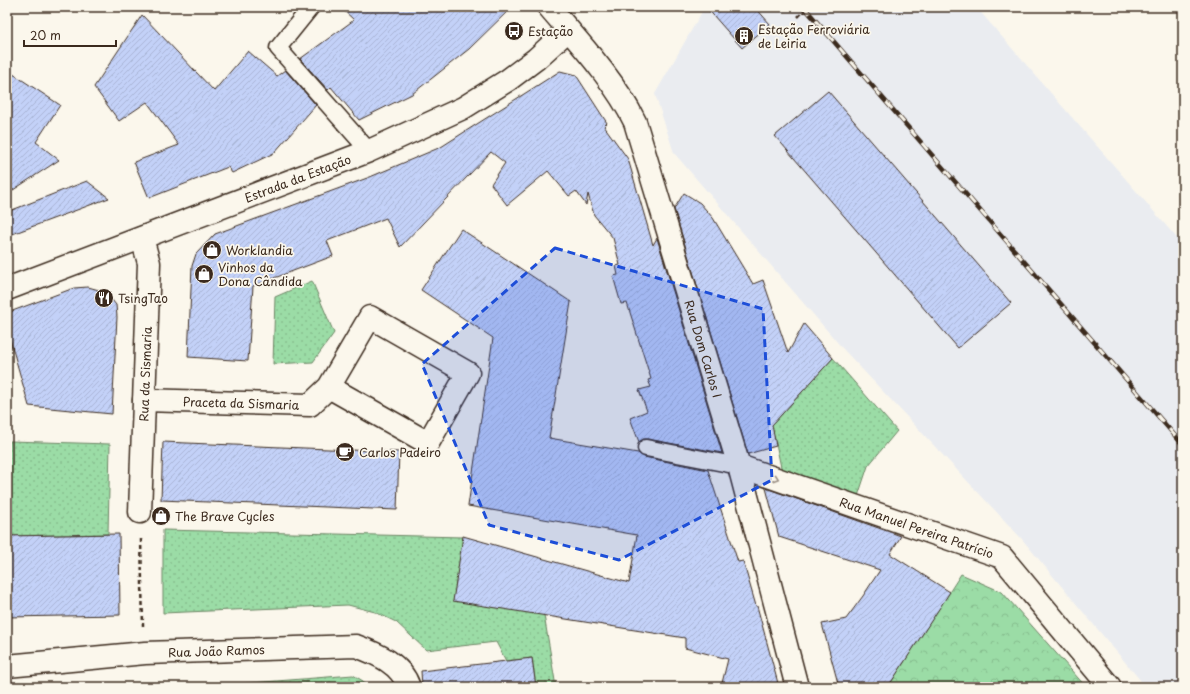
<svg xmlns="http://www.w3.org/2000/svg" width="1190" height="694" font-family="'Playpen Sans',sans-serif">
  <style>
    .built { fill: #eaecf0 }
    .grass { fill: url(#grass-dots); stroke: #6b8362 }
    .park { fill: url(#park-crowns); stroke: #6b8362 }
    .building { fill: url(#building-hatch); stroke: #3b2a1e }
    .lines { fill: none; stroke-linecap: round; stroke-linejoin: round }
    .lane-casing { stroke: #3b2a1e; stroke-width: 19 }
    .street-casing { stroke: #3b2a1e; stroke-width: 25 }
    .secondary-casing { stroke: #3b2a1e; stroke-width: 25 }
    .path { stroke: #3b2a1e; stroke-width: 2.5; stroke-dasharray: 4 3; stroke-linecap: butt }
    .lane { stroke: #fbf7ec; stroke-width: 16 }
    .street { stroke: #fbf7ec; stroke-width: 22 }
    .secondary { stroke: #fbf7ec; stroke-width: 22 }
    .rail-casing { stroke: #3b2a1e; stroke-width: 4.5 }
    .rail { stroke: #fbf7ec; stroke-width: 3; stroke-dasharray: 9; stroke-linecap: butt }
    .oneway { stroke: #9b9085 }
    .marked { fill: #1d4ed8; fill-opacity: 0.2; stroke: #1d4ed8; stroke-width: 3; stroke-dasharray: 8 5; stroke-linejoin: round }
    .labels { text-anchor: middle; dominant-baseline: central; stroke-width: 3.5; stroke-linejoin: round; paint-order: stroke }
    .poi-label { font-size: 12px; fill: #3b2a1e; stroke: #fbf7ec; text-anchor: start }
    .street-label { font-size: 12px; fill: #3b2a1e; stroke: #fbf7ec }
  </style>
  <defs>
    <pattern id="grass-dots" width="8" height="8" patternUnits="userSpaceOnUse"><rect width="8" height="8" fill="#9bdca6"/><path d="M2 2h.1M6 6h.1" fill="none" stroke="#86bd8e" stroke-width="1.8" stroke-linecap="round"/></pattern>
    <pattern id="park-crowns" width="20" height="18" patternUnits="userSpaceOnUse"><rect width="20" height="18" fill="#9bdca6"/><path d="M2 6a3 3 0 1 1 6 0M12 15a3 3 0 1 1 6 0" fill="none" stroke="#86bd8e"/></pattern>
    <pattern id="building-hatch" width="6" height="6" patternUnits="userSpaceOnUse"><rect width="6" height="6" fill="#c3d1f8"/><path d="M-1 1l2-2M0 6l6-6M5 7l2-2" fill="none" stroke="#a8b4d4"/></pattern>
  </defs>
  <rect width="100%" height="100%" fill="#fbf7ec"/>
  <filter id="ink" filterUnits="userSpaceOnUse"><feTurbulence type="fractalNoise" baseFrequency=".025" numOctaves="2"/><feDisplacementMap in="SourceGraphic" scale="8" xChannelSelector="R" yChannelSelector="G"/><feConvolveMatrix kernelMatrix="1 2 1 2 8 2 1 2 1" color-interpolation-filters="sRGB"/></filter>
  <g filter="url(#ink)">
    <!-- built -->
    <path class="built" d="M700,7H976L1183,245V687H1146L1021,538L844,350L674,153L655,94L703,10Z"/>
    <!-- grass -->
    <g class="grass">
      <path d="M312,281L334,333L313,362L273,364L275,297Z"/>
      <path d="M833,358L897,431L868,466L858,496L782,472L772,425Z"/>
      <path d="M10,441L110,444L108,534L7,536V463Z"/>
      <path d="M163,530L463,537L544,615L556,687H536L532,658L506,661L496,642L426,650L396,622L375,612L348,605L163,613Z"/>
      <path d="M353,675L363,681L366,687H200Z"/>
    </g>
    <!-- park -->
    <path class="park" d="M961,574L1002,592L1086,687H888Z"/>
    <!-- building -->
    <g class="building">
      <path d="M340,7H512L469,49L412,94L359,120L331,87L328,90L300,59L354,20Z"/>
      <path d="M706,7H755L770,24L742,48Z"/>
      <path d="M142,15L214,91L248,51L277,76L285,70L316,105L274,153L232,173L228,167L149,198L134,162L179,145L147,102L119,121L94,87Z"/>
      <path d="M7,70L60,105L36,142L59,160L7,194Z"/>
      <path d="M560,71L576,75L607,123L604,126L628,159L653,245L657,238L722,453L648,439H643L639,442L630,418L647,411L639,390L651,387L648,380L651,379L627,303L621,304L613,276L618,275L616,266L620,265L613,238L594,215L588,194L586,205L576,191L569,196L548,171L507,205L491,184L505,163L491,152L400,247L386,218L327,241L333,256L253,286L248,361L188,357L192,266L196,254L215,234L370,177L441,147Z"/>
      <path d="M828,91L1011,303L958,348L775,136Z"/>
      <path d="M87,181L109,198L7,236V212Z"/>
      <path d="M684,193L700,203L713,218L753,284L763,280L788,353L804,324L833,358L772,425L776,446L748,454L674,209Z"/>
      <path d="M461,229L571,302L549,438L638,453L644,457L708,470L738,562L743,561L756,606H757L779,687H721L728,659L685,648V638L453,601L463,536L629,583L637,535L468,506L493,338L421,290Z"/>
      <path d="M88,287L99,290L108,295L116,305L117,317L112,414L29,406L7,329V313L74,288Z"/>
      <path d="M163,442L399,452L397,510L161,500Z"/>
      <path d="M766,488L901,536L890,554L950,592L888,687H839L822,624L846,619L863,596L880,570L779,537Z"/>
      <path d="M119,534L120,615L7,617V536Z"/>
      <path d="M532,658L536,687H422L421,671Z"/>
    </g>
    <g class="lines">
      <!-- lane casing -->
      <g class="lane-casing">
        <g id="lane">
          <path d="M311,7L278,48L369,151"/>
          <path d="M646,448L739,466"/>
        </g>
      </g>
      <!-- street casing -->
      <g class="street-casing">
        <g id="street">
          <path id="s1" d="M144,400L310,405L329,387L370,317L468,373L428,443L329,387"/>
          <path id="s2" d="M739,466L1002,557L1110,687"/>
          <path id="s3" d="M140,512L149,263L142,238"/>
          <path id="s4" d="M7,666L145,653L356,646C378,654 401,664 409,687"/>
        </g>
      </g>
      <!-- secondary casing -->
      <g class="secondary-casing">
        <g id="secondary">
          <path id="s5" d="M549,7C578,41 616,82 635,122L739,466L797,687"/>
          <path id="s6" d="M7,289L369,151L463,108L508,80L536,59L568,30"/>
        </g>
      </g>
      <!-- path -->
      <g class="path">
        <path d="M798,17L808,7"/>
        <path d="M141,539L143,626"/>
      </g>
      <!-- lane -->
      <use href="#lane" class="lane"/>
      <!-- street -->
      <use href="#street" class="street"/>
      <!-- secondary -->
      <use href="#secondary" class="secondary"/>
      <!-- rail casing -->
      <g class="rail-casing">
        <path id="rail" d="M804,7L1183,445"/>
      </g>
      <!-- rail -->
      <use href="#rail" class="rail"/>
    </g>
    <!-- one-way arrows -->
    <defs><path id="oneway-chevron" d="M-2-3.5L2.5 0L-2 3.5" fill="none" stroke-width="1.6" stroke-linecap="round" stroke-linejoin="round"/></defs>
    <use class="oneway" href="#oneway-chevron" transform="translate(776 478) rotate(19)"/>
  </g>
  <!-- marked area -->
  <path class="marked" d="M555,248L763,309L772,480L619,560L489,525L422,364Z"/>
  <!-- icons -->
  <defs>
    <g id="bus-disc" transform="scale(1)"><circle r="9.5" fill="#3b2a1e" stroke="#fbf7ec"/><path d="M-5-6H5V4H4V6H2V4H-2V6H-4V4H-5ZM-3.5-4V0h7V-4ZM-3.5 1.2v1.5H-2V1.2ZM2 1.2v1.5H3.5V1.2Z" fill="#fff"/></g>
    <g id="building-disc" transform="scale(1)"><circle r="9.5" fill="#3b2a1e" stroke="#fbf7ec"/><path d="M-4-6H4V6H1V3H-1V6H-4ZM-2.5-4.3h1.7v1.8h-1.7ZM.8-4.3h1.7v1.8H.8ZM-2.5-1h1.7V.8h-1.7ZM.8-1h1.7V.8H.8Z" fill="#fff"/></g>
    <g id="shop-disc" transform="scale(1)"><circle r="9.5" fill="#3b2a1e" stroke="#fbf7ec"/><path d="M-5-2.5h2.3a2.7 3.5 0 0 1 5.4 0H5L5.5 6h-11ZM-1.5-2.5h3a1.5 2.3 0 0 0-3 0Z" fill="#fff"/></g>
    <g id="restaurant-disc" transform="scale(1)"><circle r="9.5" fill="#3b2a1e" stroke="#fbf7ec"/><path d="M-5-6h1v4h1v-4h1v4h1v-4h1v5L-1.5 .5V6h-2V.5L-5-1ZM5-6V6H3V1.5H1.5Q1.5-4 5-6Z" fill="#fff"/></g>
    <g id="cafe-disc" transform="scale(1)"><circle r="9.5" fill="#3b2a1e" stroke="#fbf7ec"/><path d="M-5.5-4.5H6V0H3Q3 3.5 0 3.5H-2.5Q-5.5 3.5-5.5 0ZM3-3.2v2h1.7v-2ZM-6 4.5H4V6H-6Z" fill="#fff"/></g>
  </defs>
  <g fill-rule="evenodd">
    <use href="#bus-disc" x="514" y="31"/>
    <use href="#building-disc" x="744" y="36"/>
    <use href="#shop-disc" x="212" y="250"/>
    <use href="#shop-disc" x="204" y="274"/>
    <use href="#restaurant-disc" x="104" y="298"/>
    <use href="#cafe-disc" x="345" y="452"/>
    <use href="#shop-disc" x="161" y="516"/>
  </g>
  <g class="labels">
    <!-- poi labels -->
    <g class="poi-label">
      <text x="758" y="29">Estação Ferroviária<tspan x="758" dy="14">de Leiria</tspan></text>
      <text x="528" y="31">Estação</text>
      <text x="226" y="250">Worklandia</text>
      <text x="218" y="267">Vinhos da<tspan x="218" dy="14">Dona Cândida</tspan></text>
      <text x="118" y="298">TsingTao</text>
      <text x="359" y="452">Carlos Padeiro</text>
      <text x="175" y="516">The Brave Cycles</text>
    </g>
    <!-- street labels -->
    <g class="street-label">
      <text stroke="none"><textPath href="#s6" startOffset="311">Estrada da Estação</textPath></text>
      <text stroke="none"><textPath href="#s5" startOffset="381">Rua Dom Carlos I</textPath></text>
      <text stroke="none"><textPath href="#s3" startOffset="138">Rua da Sismaria</textPath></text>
      <text stroke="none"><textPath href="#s1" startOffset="97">Praceta da Sismaria</textPath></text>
      <text stroke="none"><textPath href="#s2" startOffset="188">Rua Manuel Pereira Patrício</textPath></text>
      <text stroke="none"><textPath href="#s4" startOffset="210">Rua João Ramos</textPath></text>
    </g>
  </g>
  <!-- margin -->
  <rect width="1190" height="694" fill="none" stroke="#fbf7ec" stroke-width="24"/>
  <rect x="12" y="12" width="1166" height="670" fill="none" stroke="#3b2a1e" stroke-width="1.5" filter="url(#ink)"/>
  <!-- scale -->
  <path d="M24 40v6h92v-6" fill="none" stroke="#3b2a1e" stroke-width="2"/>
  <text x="30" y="40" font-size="12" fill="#3b2a1e" stroke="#fbf7ec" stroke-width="3" paint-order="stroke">20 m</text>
</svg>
